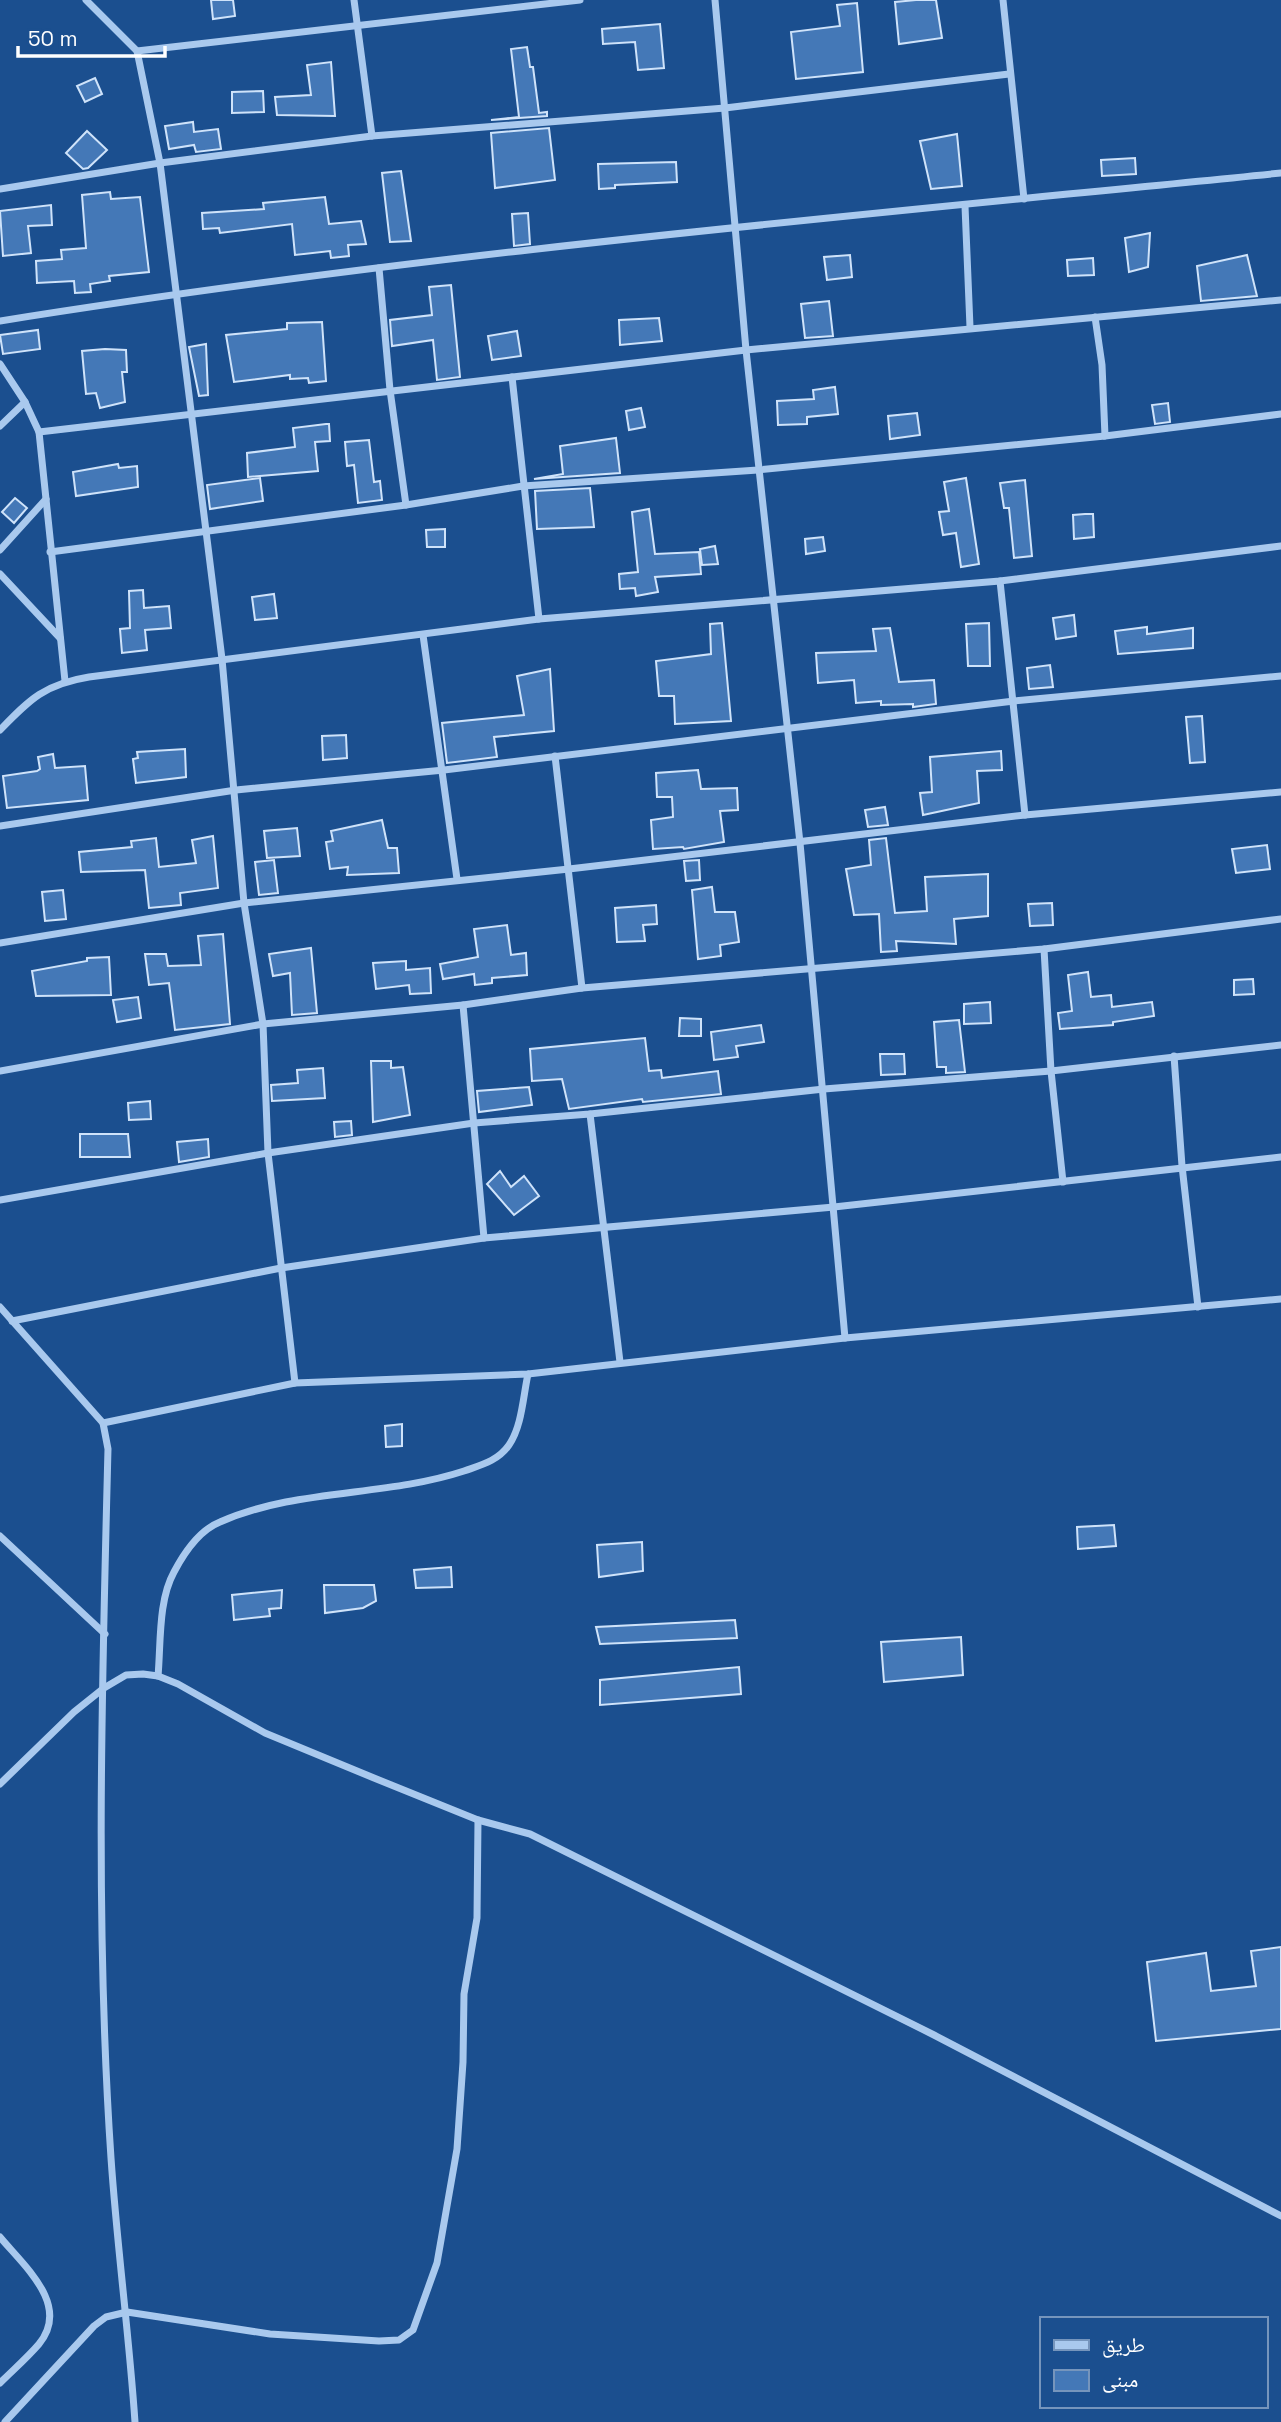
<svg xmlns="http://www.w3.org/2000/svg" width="1281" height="2422" font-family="'Space Grotesk','Noto Naskh Arabic',sans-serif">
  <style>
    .building { fill: #4478b7; stroke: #cfe3fa; stroke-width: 2 }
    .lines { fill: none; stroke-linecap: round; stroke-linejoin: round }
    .street { stroke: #a9c9ee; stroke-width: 7 }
  </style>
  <rect width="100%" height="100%" fill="#1b4f8f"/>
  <!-- building -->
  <g class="building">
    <path d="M211,0H233L235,16L213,19Z"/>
    <path d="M916,0H936L942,38L899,44L895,2Z"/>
    <path d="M857,3L863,72L796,79L791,32L840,26L837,5Z"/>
    <path d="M660,24L664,68L638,70L635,42L603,44L602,29Z"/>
    <path d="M527,47L530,67H533L539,113L547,112V116L491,120L519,117L511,49Z"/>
    <path d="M331,62L335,116L277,115L275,97L311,95L307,65Z"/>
    <path d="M95,78L102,94L85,102L77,86Z"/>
    <path d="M263,91L264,112L232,113V92Z"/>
    <path d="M193,122L194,132L218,129L221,149L196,152L194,145L169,149L165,126Z"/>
    <path d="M549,128L555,180L495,188L491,133Z"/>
    <path d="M87,131L107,150L88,168L83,169L66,153Z"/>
    <path d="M957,134L962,186L931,189L920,141Z"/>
    <path d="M1135,158L1136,174L1102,176L1101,160Z"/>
    <path d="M676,162L677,182L615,185V188L599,189L598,164Z"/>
    <path d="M401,171L411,241L390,242L382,173Z"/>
    <path d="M110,192L111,199L140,197L149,272L109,276L110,281L90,284L91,292L75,293L74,281L37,283L36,261L62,259L61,250L86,248L82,195Z"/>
    <path d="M325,197L329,224L361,221L366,244L348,245L349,256L331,258L330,251L295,255L292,224L220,233L219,228L203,229L202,213L264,209L263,203Z"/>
    <path d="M51,205L52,225L28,226L31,253L3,256L0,211Z"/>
    <path d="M528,213L530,244L514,246L512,214Z"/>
    <path d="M1150,233L1148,267L1129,272L1125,238Z"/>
    <path d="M850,255L852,277L827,280L824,257Z"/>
    <path d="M1247,255L1257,296L1201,301L1197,266Z"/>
    <path d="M1093,258L1094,275L1068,276L1067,260Z"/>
    <path d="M451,285L460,377L437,380L433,340L392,346L390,320L432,315L429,287Z"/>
    <path d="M829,301L833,336L805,338L801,304Z"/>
    <path d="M659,318L662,341L620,345L619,320Z"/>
    <path d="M322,322L326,381L309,383L308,378L290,379V375L234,382L226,335L287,329V323Z"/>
    <path d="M38,330L40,349L3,354L0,335Z"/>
    <path d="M517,331L521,356L492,360L488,336Z"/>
    <path d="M206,344L208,395L199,396L189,347Z"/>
    <path d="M105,349L126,350L127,372H122L125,402L100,408L96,393L86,394L82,351Z"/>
    <path d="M835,387L838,414L807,417V424L778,425L777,401L814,399L813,390Z"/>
    <path d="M1168,403L1170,422L1155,424L1152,405Z"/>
    <path d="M641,408L645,427L629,430L626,411Z"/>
    <path d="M917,413L920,435L890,439L888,416Z"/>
    <path d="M326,424H329L330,441L315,442L318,471L248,477L247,453L295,447L293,428Z"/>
    <path d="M616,438L620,473L534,479L563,474L560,446Z"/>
    <path d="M369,440L374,482L380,481L382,500L358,503L354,465L347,466L345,442Z"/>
    <path d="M118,464L119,468L137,466L138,487L76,496L73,472Z"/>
    <path d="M260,478L263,501L210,509L207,485Z"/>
    <path d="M966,478L979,564L961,567L956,533L943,535L939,512L949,511L944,482Z"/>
    <path d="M1025,480L1032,556L1014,558L1009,508H1004L1000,483Z"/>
    <path d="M590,488L594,527L537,529L535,491Z"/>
    <path d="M15,498L27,508L14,523L2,512Z"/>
    <path d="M649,509L655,554L699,552L701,574L655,577L658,592L636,596L635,588L620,589L619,574L638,572L632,512Z"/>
    <path d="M1085,514H1093L1094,537L1074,539L1073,515Z"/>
    <path d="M445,529V547H427L426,530Z"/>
    <path d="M823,537L825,551L806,554L805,539Z"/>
    <path d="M715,546L718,564L702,565L700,549Z"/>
    <path d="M143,590L144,608L169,606L171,628L145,630L147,650L122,653L120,629L130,628L129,591Z"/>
    <path d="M274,594L277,618L255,620L252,597Z"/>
    <path d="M1074,615L1076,636L1056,639L1053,618Z"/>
    <path d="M722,623L731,721L675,724L674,696H659L656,661L711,654L710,624Z"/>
    <path d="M989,623L990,666H968L966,624Z"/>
    <path d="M1147,627V634L1193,628V648L1118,654L1115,631Z"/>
    <path d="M890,628L899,682L934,680L936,704L913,707V704L881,705V701L856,703L854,680L818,683L816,653L876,651L873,629Z"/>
    <path d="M1050,665L1053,687L1029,689L1027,668Z"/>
    <path d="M550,669L554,731L494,737L497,757L447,763L442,723L524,715L517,676Z"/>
    <path d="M1202,716L1205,762L1190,763L1186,717Z"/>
    <path d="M346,735L347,758L323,760L322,736Z"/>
    <path d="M185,749L186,777L136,783L133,759L138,758L137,752Z"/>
    <path d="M1001,751L1002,770L977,771L979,803L923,815L920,793L932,792L930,757Z"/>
    <path d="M53,754L55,768L85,766L88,800L7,808L3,776L37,771L40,769L38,757Z"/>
    <path d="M698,770L701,789L737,788L738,810L720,811L724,842L684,849L683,847L653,849L651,820L673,817L672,797H657L656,773Z"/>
    <path d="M885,807L888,825L868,827L865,810Z"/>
    <path d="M382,820L388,848H397L399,873L347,875L348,867L330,869L326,842L333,841L331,831Z"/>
    <path d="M297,828L300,856L267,858L264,831Z"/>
    <path d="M213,836L218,888L180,893L181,905L149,908L145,870L81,872L79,852L132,847L131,841L156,838L159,867L196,863L192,840Z"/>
    <path d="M886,838L895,913L927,911L925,877L988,874V916L954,919L956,944L896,941L897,951L881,952L879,914L854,915L846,869L871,865L869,840Z"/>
    <path d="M1267,845L1270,869L1236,873L1232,849Z"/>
    <path d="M274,860L278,893L259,895L255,862Z"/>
    <path d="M699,860L700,880L686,881L684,861Z"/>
    <path d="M712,887L715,912H735L739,942L720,945L721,956L698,959L692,890Z"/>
    <path d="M63,890L66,919L45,921L42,892Z"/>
    <path d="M1052,903L1053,925L1030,926L1028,904Z"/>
    <path d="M656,905L657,924L643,925L645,941L617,942L615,908Z"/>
    <path d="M507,925L511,955L526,953L527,975L492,978V983L475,985L474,974L443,979L440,964L478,957L474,929Z"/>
    <path d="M223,934L230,1024L175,1030L169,983L149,985L145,954H166L168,966L201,965L198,936Z"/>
    <path d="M311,948L317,1013L292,1015L290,973L273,976L269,954Z"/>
    <path d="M109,957L111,995L36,996L32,971L87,961V958Z"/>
    <path d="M406,961V970L430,968L431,993L410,994L409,985L376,989L373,963Z"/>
    <path d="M1088,972L1091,997L1111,995L1112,1007L1152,1002L1154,1016L1113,1022V1025L1060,1029L1058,1013L1072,1011L1068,975Z"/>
    <path d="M1253,979L1254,994L1234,995V980Z"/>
    <path d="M138,997L141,1018L117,1022L113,1000Z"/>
    <path d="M990,1002L991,1023L964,1024V1004Z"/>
    <path d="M680,1018L701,1019V1036H679Z"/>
    <path d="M959,1020L965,1072L946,1073V1067H937L934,1022Z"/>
    <path d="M761,1025L764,1042L736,1046L738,1057L714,1060L711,1032Z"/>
    <path d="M645,1038L649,1071L661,1070L662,1078L718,1071L721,1094L643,1102L642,1099L569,1109L562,1079L532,1081L530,1049Z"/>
    <path d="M880,1054H904L905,1074L881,1075Z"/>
    <path d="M371,1061H391V1068L403,1067L410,1115L373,1122Z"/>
    <path d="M323,1068L325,1098L272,1101L271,1085L298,1083L297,1070Z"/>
    <path d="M529,1087L532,1105L479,1112L477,1091Z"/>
    <path d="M150,1101L151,1119L129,1120L128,1103Z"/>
    <path d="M351,1121L352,1135L335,1137L334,1122Z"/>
    <path d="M80,1134H128L130,1157H80Z"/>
    <path d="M208,1139L209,1157L179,1162L177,1142Z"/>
    <path d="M500,1171L511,1187L524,1176L539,1196L514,1215L487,1184Z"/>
    <path d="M402,1424V1446L386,1447L385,1426Z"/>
    <path d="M1114,1525L1116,1546L1078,1549L1077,1527Z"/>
    <path d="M642,1542L643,1571L599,1577L597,1545Z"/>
    <path d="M451,1567L452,1587L416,1588L414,1570Z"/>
    <path d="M324,1585H374L376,1601L363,1608L325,1613Z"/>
    <path d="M282,1590L281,1608L269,1609L270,1616L234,1620L232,1595Z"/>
    <path d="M735,1620L737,1638L600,1644L596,1627Z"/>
    <path d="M961,1637L963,1675L884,1682L881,1642Z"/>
    <path d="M739,1667L741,1694L600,1705V1680Z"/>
    <path d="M1281,1947V2029L1156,2041L1147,1962L1206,1953L1211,1991L1256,1986L1251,1951Z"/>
  </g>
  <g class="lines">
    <!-- street -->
    <g class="street">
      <path d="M86,0L137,51L160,163L222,659L244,903L263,1024L268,1153L295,1383"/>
      <path d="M354,0L372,136"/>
      <path d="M715,0L746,350L800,843L845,1338"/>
      <path d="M1003,0L1024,199"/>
      <path d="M137,51L580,0"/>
      <path d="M0,189L160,163L372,136L725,108L1009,74"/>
      <path d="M965,206L970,327"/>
      <path d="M379,268L390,390L406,505"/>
      <path d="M1095,317L1102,365L1105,436"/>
      <path d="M0,321C424,253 854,216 1281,173"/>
      <path d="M0,364L25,402L39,432L65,681"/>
      <path d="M512,377L539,619"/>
      <path d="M0,426L25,402"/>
      <path d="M39,432L746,350L1281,300"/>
      <path d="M0,550L46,499"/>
      <path d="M50,552L406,505L523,486L758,470L1105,436L1281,414"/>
      <path d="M0,574L60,638"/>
      <path d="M1000,581L1025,815"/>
      <path d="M423,635L457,879"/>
      <path d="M0,730C30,699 45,684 89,677L539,619L1000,581L1281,546"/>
      <path d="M555,756L582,988"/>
      <path d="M0,826L236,790L444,770L1014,701L1281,676"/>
      <path d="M0,943L244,903L569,869L1025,815L1281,792"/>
      <path d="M1044,949L1051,1071L1063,1182"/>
      <path d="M463,1005L484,1238"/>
      <path d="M1174,1056L1182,1166L1198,1307"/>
      <path d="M0,1071L263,1024L463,1005L582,988L1044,949L1281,919"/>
      <path d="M590,1114L620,1362"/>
      <path d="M0,1200L268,1153L474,1123L590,1114L824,1089L1051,1071L1281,1045"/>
      <path d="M0,1307L103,1423L108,1449C102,1684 95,1923 111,2158C117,2246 129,2334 135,2422"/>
      <path d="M12,1321L281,1268L484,1238L834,1207L1281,1157"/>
      <path d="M103,1423L295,1383L528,1374L845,1338L1281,1299"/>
      <path d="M0,1536L105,1634"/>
      <path d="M158,1676C161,1643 158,1601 174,1572C184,1553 200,1530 220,1522C297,1488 385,1497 464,1471C481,1465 498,1461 509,1445C522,1426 523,1397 528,1374"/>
      <path d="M0,1784L74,1712L104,1688L126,1675L143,1674L158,1676L178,1684L265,1733L374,1778L478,1820L530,1834L934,2035L1281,2216"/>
      <path d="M0,2237C24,2266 71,2305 39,2344C27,2358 13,2370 0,2383"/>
      <path d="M5,2422L94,2326L106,2317L127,2312L270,2334L379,2341L399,2340L413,2330L437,2263L457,2149L463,2062L464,1994L477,1918L478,1820"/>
    </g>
  </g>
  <!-- legend -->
  <rect x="1040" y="2317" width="228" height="91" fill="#1b4f8f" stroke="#7695bc" stroke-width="2"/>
  <rect x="1054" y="2340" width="35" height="10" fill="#a9c9ee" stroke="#7695bc" stroke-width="2"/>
  <text x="1102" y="2352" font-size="21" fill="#ffffff">طريق</text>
  <rect x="1054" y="2370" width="35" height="21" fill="#4478b7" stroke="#7695bc" stroke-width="2"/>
  <text x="1102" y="2387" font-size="21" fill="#ffffff">مبنى</text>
  <!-- scale -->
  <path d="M18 46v10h147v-10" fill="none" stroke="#ffffff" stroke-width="3.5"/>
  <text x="28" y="46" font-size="21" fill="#ffffff" stroke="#1b4f8f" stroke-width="5" paint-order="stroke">50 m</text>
</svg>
